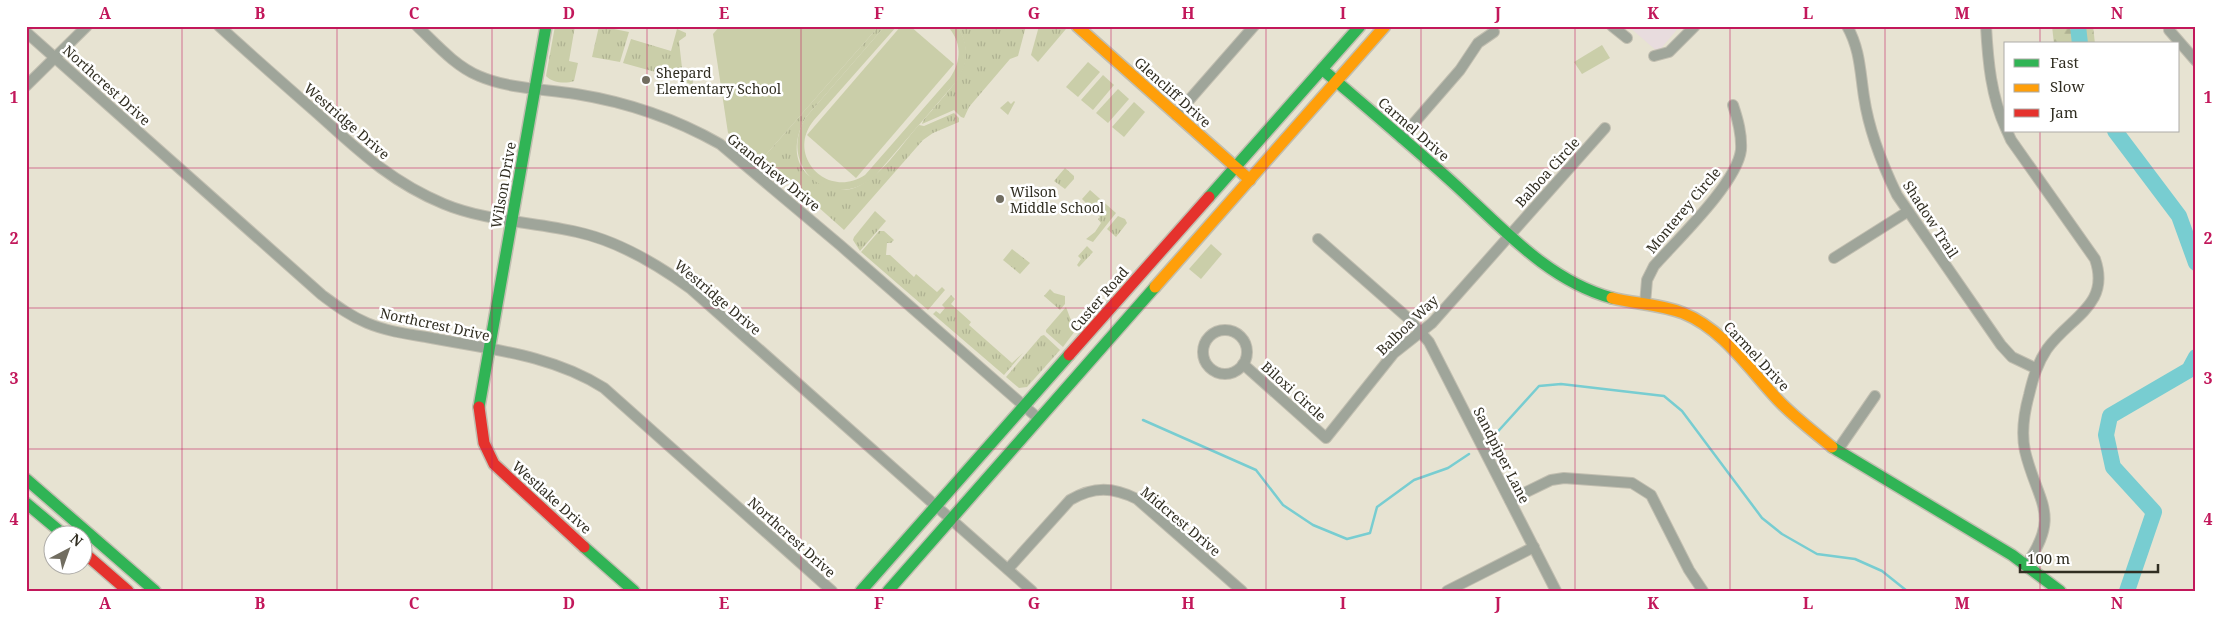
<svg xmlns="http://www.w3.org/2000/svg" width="2222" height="617" font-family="'Noto Serif',serif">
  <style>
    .commercial { fill: #e8dcde }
    .grass { fill: url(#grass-tufts) }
    .forest { fill: url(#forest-firs) }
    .green { fill: #cacea9 }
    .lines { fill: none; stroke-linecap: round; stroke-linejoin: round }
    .stream { stroke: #78cdd1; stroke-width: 2.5 }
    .river { stroke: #78cdd1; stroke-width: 16 }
    .street-casing { stroke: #c1beb0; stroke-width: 12 }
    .fast-casing { stroke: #c1beb0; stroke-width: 14 }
    .slow-casing { stroke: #c1beb0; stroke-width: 14 }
    .jam-casing { stroke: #c1beb0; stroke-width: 14 }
    .street { stroke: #9fa59a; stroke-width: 10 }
    .fast { stroke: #30b455; stroke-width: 11 }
    .slow { stroke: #ff9f0a; stroke-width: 11 }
    .jam { stroke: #e5322d; stroke-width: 11 }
    .grid { fill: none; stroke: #c2185b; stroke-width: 1; stroke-opacity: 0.55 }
    .poi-dot { fill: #716d60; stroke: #fff; stroke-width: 2 }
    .labels { text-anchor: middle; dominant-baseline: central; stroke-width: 5; stroke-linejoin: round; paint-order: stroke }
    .poi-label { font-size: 14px; fill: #312e22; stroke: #fff; text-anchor: start }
    .street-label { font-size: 14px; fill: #312e22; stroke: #fff }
    .neatline { fill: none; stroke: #c2185b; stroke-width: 2 }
    .grid-label { font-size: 16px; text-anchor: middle; font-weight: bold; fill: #c2185b }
  </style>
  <defs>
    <pattern id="grass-tufts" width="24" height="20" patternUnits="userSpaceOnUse" patternTransform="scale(1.25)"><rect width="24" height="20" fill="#cacea9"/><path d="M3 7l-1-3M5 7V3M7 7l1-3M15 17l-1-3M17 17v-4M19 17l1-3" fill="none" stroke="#aeb191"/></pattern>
    <pattern id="forest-firs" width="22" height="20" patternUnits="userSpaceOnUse" patternTransform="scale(1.25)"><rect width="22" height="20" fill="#cacea9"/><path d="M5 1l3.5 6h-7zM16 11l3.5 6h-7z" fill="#aeb191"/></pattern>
  </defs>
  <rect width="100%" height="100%" fill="#e7e3d2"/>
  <!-- commercial -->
  <path class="commercial" d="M1628,26H1680L1658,52Z"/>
  <!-- grass -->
  <g class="grass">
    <path d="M555,26H575L569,61L578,63L574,81C566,84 552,83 546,76Z"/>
    <path d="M599,26L629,32L620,62L592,57Z"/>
    <path d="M879,26H885L806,117C796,134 791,158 807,174C812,179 822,181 828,184C837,188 844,192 854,188C881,178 900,146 919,125L924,126L954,113L959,118V122L933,133L923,140L844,230L763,158Z"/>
    <path d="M957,26H1026L1018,56L1010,59L969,107L964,118L961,117L954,110L922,124C923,119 929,114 933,109C955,83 979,62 957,26Z"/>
    <path d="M1039,26H1063L1066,29L1038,62L1031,55Z"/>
    <path d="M677,29L686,33V36L679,41L683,77H692L693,85L670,76L623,63L631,39L671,51Z"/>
    <path d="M1008,101L1011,104L1014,101L1015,102L1008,115L1000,108Z"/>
    <path d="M1065,168L1074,176V179L1065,189L1054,181Z"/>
    <path d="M1090,190L1116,213L1093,242L1086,239L1095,232L1101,223L1098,219L1100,217L1082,199Z"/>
    <path d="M875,211L886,221L860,251L853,240L854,237Z"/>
    <path d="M1118,216L1125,219L1127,223L1116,237L1107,229Z"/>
    <path d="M879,231H884L894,240L891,243H887L886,255H890L914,277L916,274L937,292L942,287L945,290L928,310L861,252Z"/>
    <path d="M1087,246L1093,252L1079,267L1077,265L1081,259L1078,256Z"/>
    <path d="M1012,249L1030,263L1020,274L1003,260Z"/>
    <path d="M1050,289L1054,293L1065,296V304L1060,310L1044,296Z"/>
    <path d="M951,295L955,299L951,304L971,322L969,325L1012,363L1023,353L1004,375L933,314L936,311L940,314L945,308L942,305Z"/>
    <path d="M1066,307L1075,331L1063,347L1046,332V330Z"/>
    <path d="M1044,335L1060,350L1027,387L1019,388L1006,377L1041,336Z"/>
  </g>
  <!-- forest -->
  <path class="forest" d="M2052,26H2093L2095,44H2054Z"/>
  <!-- green -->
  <g class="green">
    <path d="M720,26H879L763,158L728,133L713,34Z"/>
    <path d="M885,26H897L814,120C785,155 827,200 865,175L950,78C962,61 962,41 947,26H957C970,45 969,65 955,83L875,176C831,214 776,166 806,117Z"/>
    <path d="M901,26H910L954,64L856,178L807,135Z"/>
    <path d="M1602,45L1610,58L1582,74L1574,62Z"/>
    <path d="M1088,62L1100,72L1078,97L1066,87Z"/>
    <path d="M1103,75L1114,85L1093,110L1081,100Z"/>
    <path d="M1118,89L1129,99L1108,123L1096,113Z"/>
    <path d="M1134,102L1145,112L1124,137L1112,127Z"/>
    <path d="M1211,244L1222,254L1201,279L1189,269Z"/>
  </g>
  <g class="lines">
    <!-- stream -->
    <g class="stream">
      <path d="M1143,420L1256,470L1283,505L1313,525L1347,539L1370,533L1377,507L1414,480L1448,468L1469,454"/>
      <path d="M1492,438L1539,386L1561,384L1664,396L1682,411L1762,518L1782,534L1817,554L1855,559L1882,571L1907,591"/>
    </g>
    <!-- river -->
    <g class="river">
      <path d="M2078,26L2080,44"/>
      <path d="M2115,131L2179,216L2196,263"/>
      <path d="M2127,591L2154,512L2113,467L2106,435L2110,416L2189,370L2196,357"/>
    </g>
    <!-- street casing -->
    <g class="street-casing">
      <g id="street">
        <path d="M219,26C252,56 285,85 318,114C359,151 391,182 444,204C485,221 533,222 577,232C618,241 657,264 691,289L1032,591"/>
        <path d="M417,26C436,44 455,66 479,76C509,89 545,89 576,94C626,102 676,119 720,144L840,245L1039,419"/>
        <path d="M1612,26L1627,38"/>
        <path d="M1847,26C1860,49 1860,71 1864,97C1869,131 1882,164 1897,195L2001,345L2012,357L2035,368"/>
        <path d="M1986,26C1988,62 1991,96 2006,129"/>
        <path d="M2169,30L2196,61"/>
        <path d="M26,32L322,295C337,306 350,316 367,323C386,331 407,334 426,337C487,349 551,354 604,388L832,591"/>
        <path d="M1654,56L1669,52L1695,26"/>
        <path d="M26,86L87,26"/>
        <path d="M1176,115L1254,26"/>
        <path d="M2007,131L2011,140L2095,259C2111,305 2070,317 2047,349C2037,364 2033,378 2029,395C2024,413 2021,432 2025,451C2037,502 2062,514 2026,565"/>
        <path d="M1401,138L1460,70L1478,43L1494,32"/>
        <path d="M1318,239L1408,318L1429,342L1556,591"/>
        <path d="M1834,258L1907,212"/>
        <path d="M1645,304L1647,280L1654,266C1677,240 1737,183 1741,150C1742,134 1738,120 1733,105"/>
        <circle cx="1225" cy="352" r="22"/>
        <path d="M1243,364L1326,438L1394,353L1432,323L1605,128"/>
        <path d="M1837,451L1875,396"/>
        <path d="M1510,500L1551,480L1564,478L1632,483L1651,495L1689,570L1703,591"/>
        <path d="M1008,569L1070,500C1094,486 1113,487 1137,499L1242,591"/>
        <path d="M1447,591L1534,547"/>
      </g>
    </g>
    <!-- fast casing -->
    <g class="fast-casing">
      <g id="fast">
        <path d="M1322,69C1365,106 1409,143 1451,181C1500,225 1546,280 1612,298"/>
        <path d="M1209,197L1360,26"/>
        <path d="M479,407L546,26"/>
        <path d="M1832,447L2012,555L2060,591"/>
        <path d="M26,479L155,591"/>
        <path d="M26,503L63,534"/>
        <path d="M584,547L634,591"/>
        <path d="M861,591L1069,355"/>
        <path d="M888,591L1155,287"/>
      </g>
    </g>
    <!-- slow casing -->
    <g class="slow-casing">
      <g id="slow">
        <path d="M1077,26L1250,180"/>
        <path d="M1155,287L1385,26"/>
        <path d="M1612,298C1636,304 1660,304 1683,313C1723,329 1749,369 1778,400C1794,417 1814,432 1832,447"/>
      </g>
    </g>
    <!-- jam casing -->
    <g class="jam-casing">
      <g id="jam">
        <path d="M1069,355L1209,197"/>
        <path d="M479,407L484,443L494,464L584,547"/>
        <path d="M82,551L128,591"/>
      </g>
    </g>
    <!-- street -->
    <use href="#street" class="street"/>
    <!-- fast -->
    <use href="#fast" class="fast"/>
    <!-- slow -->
    <use href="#slow" class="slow"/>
    <!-- jam -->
    <use href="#jam" class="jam"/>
  </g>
  <!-- grid -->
  <path class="grid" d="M182,26V591M337,26V591M492,26V591M647,26V591M801,26V591M956,26V591M1111,26V591M1266,26V591M1421,26V591M1575,26V591M1730,26V591M1885,26V591M2040,26V44M2040,131V591M26,168H2196M26,308H2196M26,449H2196"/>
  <!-- markers -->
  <g class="poi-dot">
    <circle cx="646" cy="80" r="5"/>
    <circle cx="1000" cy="199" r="5"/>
  </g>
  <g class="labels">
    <!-- poi labels -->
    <g class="poi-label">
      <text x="656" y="72">Shepard<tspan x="656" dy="16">Elementary School</tspan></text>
      <text x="1010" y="191">Wilson<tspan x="1010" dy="16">Middle School</tspan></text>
    </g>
    <!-- street labels -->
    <g class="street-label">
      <text transform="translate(107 85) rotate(42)">Northcrest Drive</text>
      <text transform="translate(1173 92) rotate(42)">Glencliff Drive</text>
      <text transform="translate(347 121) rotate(41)">Westridge Drive</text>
      <text transform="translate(1414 129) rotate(41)">Carmel Drive</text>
      <text transform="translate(774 172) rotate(39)">Grandview Drive</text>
      <text transform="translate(1547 172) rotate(-48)">Balboa Circle</text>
      <text transform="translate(503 185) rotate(-80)">Wilson Drive</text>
      <text transform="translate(1683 210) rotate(-50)">Monterey Circle</text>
      <text transform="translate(1931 219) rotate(57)">Shadow Trail</text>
      <text transform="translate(718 297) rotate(40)">Westridge Drive</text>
      <text transform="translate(1099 299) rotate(-49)">Custer Road</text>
      <text transform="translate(435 324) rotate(12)">Northcrest Drive</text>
      <text transform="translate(1407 325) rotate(-44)">Balboa Way</text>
      <text transform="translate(1757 356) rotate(47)">Carmel Drive</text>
      <text transform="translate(1294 391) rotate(42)">Biloxi Circle</text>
      <text transform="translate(1502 455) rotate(63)">Sandpiper Lane</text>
      <text transform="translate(552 497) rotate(42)">Westlake Drive</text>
      <text transform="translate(1181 521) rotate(40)">Midcrest Drive</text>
      <text transform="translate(792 537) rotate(42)">Northcrest Drive</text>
    </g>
  </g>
  <!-- border -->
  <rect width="2222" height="617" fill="none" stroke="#ffffff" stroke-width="55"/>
  <!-- legend -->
  <rect x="2004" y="42" width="175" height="90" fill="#ffffff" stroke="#adaba7"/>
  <rect x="2014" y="59" width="25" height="8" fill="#30b455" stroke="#adaba7"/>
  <text x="2050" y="68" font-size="15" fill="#312e22">Fast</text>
  <rect x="2014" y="84" width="25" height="8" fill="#ff9f0a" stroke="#adaba7"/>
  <text x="2050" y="92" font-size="15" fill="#312e22">Slow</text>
  <rect x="2014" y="109" width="25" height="8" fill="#e5322d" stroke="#adaba7"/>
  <text x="2050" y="118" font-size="15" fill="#312e22">Jam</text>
  <!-- north arrow -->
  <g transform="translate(68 550) rotate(41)"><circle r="24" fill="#ffffff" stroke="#adaba7"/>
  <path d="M0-4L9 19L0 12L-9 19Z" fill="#716d60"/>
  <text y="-8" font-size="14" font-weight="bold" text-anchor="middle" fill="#312e22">N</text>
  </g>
  <!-- scale -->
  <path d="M2020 564v8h138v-8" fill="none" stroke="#312e22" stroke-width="2.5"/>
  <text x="2027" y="564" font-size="15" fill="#312e22" stroke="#ffffff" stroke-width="4" paint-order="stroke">100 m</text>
  <rect x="28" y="28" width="2166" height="562" class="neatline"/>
  <g class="grid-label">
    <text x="105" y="19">A</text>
    <text x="260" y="19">B</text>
    <text x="414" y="19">C</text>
    <text x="569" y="19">D</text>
    <text x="724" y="19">E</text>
    <text x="879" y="19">F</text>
    <text x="1034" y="19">G</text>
    <text x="1188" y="19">H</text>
    <text x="1343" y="19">I</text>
    <text x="1498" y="19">J</text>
    <text x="1653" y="19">K</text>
    <text x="1808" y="19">L</text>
    <text x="1962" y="19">M</text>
    <text x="2117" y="19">N</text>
    <text x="14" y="103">1</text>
    <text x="2208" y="103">1</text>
    <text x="14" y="244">2</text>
    <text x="2208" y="244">2</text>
    <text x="14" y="384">3</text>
    <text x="2208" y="384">3</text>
    <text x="14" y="525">4</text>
    <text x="2208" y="525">4</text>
    <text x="105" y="609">A</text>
    <text x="260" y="609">B</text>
    <text x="414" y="609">C</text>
    <text x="569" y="609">D</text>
    <text x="724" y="609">E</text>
    <text x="879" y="609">F</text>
    <text x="1034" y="609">G</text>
    <text x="1188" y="609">H</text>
    <text x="1343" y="609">I</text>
    <text x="1498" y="609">J</text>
    <text x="1653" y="609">K</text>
    <text x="1808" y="609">L</text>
    <text x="1962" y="609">M</text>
    <text x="2117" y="609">N</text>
  </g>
</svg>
